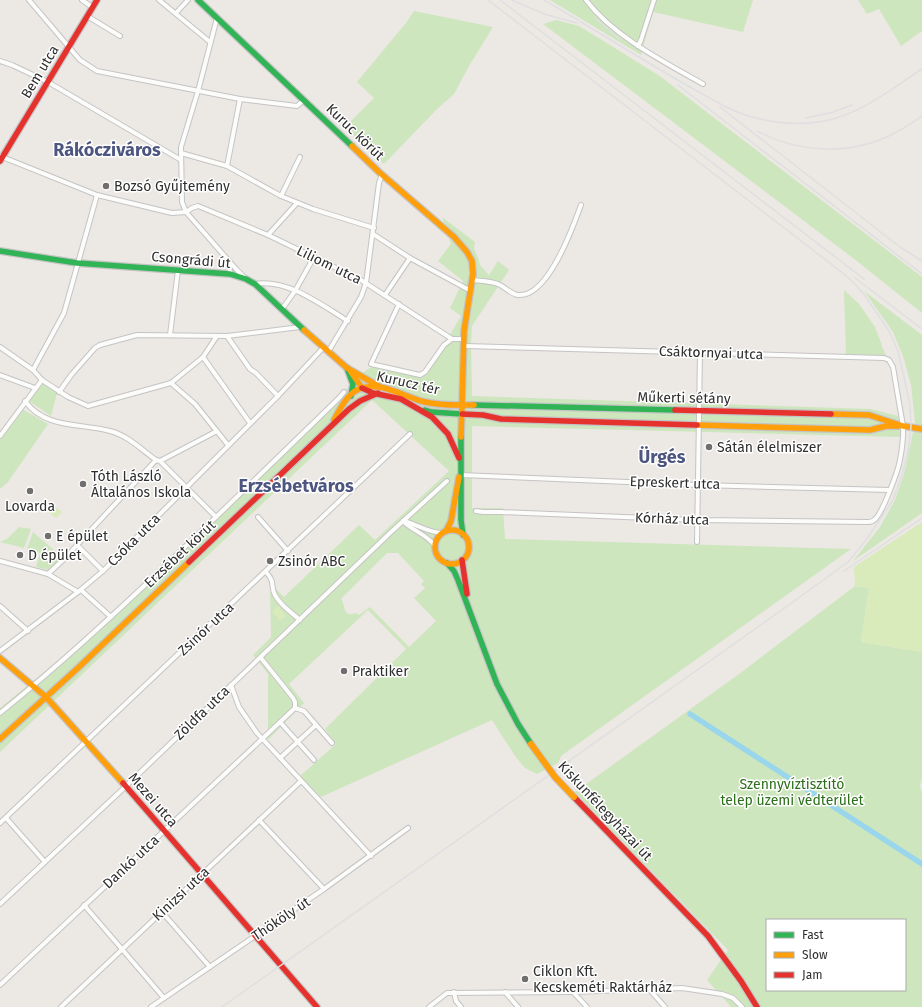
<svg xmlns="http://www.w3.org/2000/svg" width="922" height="1007" font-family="'Fira Sans',sans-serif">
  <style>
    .green { fill: #cee6be; fill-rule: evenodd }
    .pitch { fill: #d9eabb }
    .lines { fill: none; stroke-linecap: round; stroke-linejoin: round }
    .canal { stroke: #99d6ec; stroke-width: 5.5 }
    .street-casing { stroke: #c5c4c5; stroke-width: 6 }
    .fast-casing { stroke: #c5c4c5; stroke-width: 8 }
    .slow-casing { stroke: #c5c4c5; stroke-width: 8 }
    .jam-casing { stroke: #c5c4c5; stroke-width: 8 }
    .street { stroke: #fcfcfb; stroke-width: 4 }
    .fast { stroke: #30b455; stroke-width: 5.5 }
    .slow { stroke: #ff9f0a; stroke-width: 5.5 }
    .jam { stroke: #e5322d; stroke-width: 5.5 }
    .rail { stroke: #dfdfe1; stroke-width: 1.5 }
    .slow-bridge-casing { stroke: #c6c5c4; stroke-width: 8; stroke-linecap: butt }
    .slow-bridge { stroke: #ff9f0a; stroke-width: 6 }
    .poi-dot { fill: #706f6e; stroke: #fff; stroke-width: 1.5 }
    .labels { text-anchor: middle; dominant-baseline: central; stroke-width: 3; stroke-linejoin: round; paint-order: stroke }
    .street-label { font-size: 14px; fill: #2e2e2e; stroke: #fff }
    .poi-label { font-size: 14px; fill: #2e2e2e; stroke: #fff; text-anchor: start }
    .park-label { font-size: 14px; fill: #2c6e1b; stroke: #fff }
    .district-label { font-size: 18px; font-weight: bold; fill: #4d5680; stroke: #fff }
  </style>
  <rect width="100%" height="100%" fill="#ece8e4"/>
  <!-- green -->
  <g class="green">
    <path d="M550,0H753L743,32L653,12L641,55Z"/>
    <path d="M858,0H922V31L901,46L879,9L867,14Z"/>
    <path d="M414,11L493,27L469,66L454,94L436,110L384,164L345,127L374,98L357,82L406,23Z"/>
    <path d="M556,20L579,26L623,53L661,77L922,277V313L853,258L543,24Z"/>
    <path d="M442,217L475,242L474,249L478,257L480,265L489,275L498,261L509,270L472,326L471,343L472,396L871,409L898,416L901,437L472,426V508H503L505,539L851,549L561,756L558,763L537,774L525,768L515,756L492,720L321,797L299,777L336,744L325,729L406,649L368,610L289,684L304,703L268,740V674L253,655L271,637L270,592L276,589L284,597L359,525L375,540L449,471L372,400L0,752V708L98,628L142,587L366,370L372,367L411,376L421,374L451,333L461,316L450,308L463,281L438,261L451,244ZM387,553H398L424,581L421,584L425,588L414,598L436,621L409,647L370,607L359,615L356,613C342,618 346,605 341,599Z"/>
    <path d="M844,290L859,304L875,327L887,359L846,356Z"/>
    <path d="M864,291L922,335V513L853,561L880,527L895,500L904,474L915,423L911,385L903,356L893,332Z"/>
    <path d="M42,383L57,393L51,416L29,401Z"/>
    <path d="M22,409L48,424L8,482L0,489V439Z"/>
    <path d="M19,527L31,529L24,548L0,542L7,539Z"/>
    <path d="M33,532L63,558L49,570L36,567L40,553L27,549Z"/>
    <path d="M855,586L869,588L861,642L922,652V777L920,786L922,794V1007H731L707,980L728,950L575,792L739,674ZM767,920H905V990H767Z"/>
  </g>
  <!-- pitch -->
  <g class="pitch">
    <path d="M50,503L62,512L56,518L45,509Z"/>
    <path d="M922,522V652L861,642L869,588L855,586L854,567Z"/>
    <path d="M278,606L286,616L280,621L272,611Z"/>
  </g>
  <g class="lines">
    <!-- canal -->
    <path class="canal" d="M690,714L922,864"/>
    <!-- street casing -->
    <g class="street-casing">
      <g id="street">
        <path d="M29,0L80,60L97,71L240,99L297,106L304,100"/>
        <path d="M82,0L92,7"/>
        <path d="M159,0L210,42"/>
        <path d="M586,0C613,36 664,62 703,84"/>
        <path d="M176,13L188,0"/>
        <path d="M87,16L120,36"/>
        <path d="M217,18L198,91L181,147L182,202L186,212L236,269L245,278"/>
        <path d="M638,46L641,40L654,0"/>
        <path d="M0,61L12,65L48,82L181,160"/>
        <path d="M181,153L227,166L281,196L313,209L374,228"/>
        <path d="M0,156L97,195L172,213L186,212L192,208L198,206L203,208L268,235L361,280L452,339H464"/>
        <path d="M227,166L240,99"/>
        <path d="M281,196L300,157"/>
        <path d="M373,234L410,258L471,291"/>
        <path d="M268,235L297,203"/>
        <path d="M229,262L230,274"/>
        <path d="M472,280C481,281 492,281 500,285C506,288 511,294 518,295C548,298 573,227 581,205"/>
        <path d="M255,284C288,279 320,304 348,321"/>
        <path d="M385,295L410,258"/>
        <path d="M399,304L371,364L420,375L425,372L444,345L452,339"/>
        <path d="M282,309L295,291L314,257"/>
        <path d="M170,335L178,270"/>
        <path d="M227,336L250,369L256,373L278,396"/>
        <path d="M465,346L884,358L889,360L893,367L903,426C904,438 902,449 900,460C898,471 882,515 874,520C873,521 870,522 868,522L697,520L500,512H483L476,511"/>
        <path d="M0,347L33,370L42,380L68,397L88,406L171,383L203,357L217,336"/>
        <path d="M328,352L361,297L366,283L379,183L382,174"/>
        <path d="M203,357L250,423"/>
        <path d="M33,370L64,313L97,195"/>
        <path d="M0,375L35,388"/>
        <path d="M171,383L195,404L228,445"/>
        <path d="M59,392L72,374L95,348L100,345L137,335L227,336L300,327"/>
        <path d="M25,401C45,429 81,423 110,431C127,435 142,450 156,460L160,461L216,517"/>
        <path d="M0,436L42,380"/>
        <path d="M160,461L217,431"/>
        <path d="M460,475L698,485L890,490"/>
        <path d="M258,517L288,551"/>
        <path d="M403,521C412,531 427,534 435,546"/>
        <path d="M403,521C417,524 426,532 442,533"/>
        <path d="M697,542L700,352"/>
        <path d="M77,545L103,571"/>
        <path d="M0,561L48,574L78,592"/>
        <path d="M266,572C276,583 270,586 275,595C280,605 292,613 300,620"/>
        <path d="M48,574L64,559L156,460"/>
        <path d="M81,590L111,617"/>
        <path d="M0,606L28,631"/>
        <path d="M0,651L78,592L103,571L278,396L323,348"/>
        <path d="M231,685L239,707L257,733L371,856"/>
        <path d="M295,708L304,711L332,743"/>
        <path d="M0,713C66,660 128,602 189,543C239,495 289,447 339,398L344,392"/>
        <path d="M280,722L314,760"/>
        <path d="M280,758L316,725"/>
        <path d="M6,818L45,862"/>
        <path d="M259,820L324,889"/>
        <path d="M0,823L410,434"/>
        <path d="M0,904L125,787L390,533L447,481"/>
        <path d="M84,905L164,998"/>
        <path d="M162,912L210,967"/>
        <path d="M0,985L295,708V702L293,698L261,658"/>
        <path d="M649,989L665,1007"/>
        <path d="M454,992L456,1001L461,1007"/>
        <path d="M505,992L518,1007"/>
        <path d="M573,992L587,1007"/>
        <path d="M61,1007L301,781"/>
        <path d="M151,1007L324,889L408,828"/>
        <path d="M429,1007L447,993L573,992L682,988L722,994L733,998L742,1007"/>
      </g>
    </g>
    <!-- fast casing -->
    <g class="fast-casing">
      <g id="fast">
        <path d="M198,0L352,146"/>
        <path d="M0,251L77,263L230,274L246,279L255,284L304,330"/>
        <path d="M347,368L353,384L351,396"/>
        <path d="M474,405L675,410"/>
        <path d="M425,410L431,412L462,414"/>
        <path d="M461,437V520L463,535"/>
        <path d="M447,563L454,571L458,580L497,684L518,724L531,744"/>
      </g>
    </g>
    <!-- slow casing -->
    <g class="slow-casing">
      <g id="slow">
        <path d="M352,146L379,172L454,237L467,252L472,261L473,274L464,331L462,405H474"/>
        <path d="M304,330L347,368L380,387"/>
        <path d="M351,372L362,388"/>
        <path d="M831,414L869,415L903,426L922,429"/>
        <path d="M334,420C340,409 347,394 359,389C380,380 404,397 425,402C437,405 449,405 462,405L461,437"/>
        <path d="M697,425L870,430L886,426H899"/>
        <circle cx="452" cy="547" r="17"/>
        <path d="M446,531L451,521L459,477"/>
        <path d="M0,658L46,697L123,783"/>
        <path d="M0,739L79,667L189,562"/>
      </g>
    </g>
    <!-- jam casing -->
    <g class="jam-casing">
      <g id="jam">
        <path d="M0,161L97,0"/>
        <path d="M362,388L373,393L401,399L432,417L448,434L459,458"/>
        <path d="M675,410L831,414"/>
        <path d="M462,414L483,415L501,419L697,425"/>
        <path d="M462,560L467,594"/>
        <path d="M189,562L349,409L360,401L378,393"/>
        <path d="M123,783L317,1007"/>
        <path d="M574,797L708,936L741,981L757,1007"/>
      </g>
    </g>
    <!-- street -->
    <use href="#street" class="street"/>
    <!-- fast -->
    <use href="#fast" class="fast"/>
    <!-- slow -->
    <use href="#slow" class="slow"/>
    <!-- jam -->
    <use href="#jam" class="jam"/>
    <!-- rail -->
    <g class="rail">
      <path d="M500,0L864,279"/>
      <path d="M512,0L544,14L577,23"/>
      <path d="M544,0C593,28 640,59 690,87C710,98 730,111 752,117C778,124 806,126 833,119C866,110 894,87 922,69"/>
      <path d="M595,18L621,40"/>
      <path d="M678,85L922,274"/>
      <path d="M720,107L900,247L922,261"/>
      <path d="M806,118L833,112L852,105"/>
      <path d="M757,131C799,153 850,156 893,134C903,129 913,122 922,116"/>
      <path d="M855,278L922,329"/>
      <path d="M844,571L922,518"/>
      <path d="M222,1007L786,607L848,562L866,540L893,500L902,475L908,451L911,427L910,404L898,351L889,331L865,296L857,286L844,274L488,0"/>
    </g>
    <!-- slow-bridge casing -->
    <g class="slow-bridge-casing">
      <path id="slow-bridge" d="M531,744L555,777L574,797"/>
    </g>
    <!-- slow-bridge -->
    <use href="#slow-bridge" class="slow-bridge"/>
  </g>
  <!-- markers -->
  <g class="poi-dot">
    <circle cx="106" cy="186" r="4"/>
    <circle cx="709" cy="447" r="4"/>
    <circle cx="83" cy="484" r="4"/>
    <circle cx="30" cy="491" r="4"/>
    <circle cx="48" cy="536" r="4"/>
    <circle cx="20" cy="555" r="4"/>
    <circle cx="270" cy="561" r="4"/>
    <circle cx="344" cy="671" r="4"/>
    <circle cx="525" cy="979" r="4"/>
  </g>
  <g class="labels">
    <!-- street labels -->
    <g class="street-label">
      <text transform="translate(40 72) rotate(-59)">Bem utca</text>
      <text transform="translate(355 132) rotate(44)">Kuruc körút</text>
      <text transform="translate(191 260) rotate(5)">Csongrádi út</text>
      <text transform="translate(329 265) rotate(26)">Liliom utca</text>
      <text transform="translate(711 353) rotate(2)">Csáktornyai utca</text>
      <text transform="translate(408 383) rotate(13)">Kurucz tér</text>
      <text transform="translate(684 398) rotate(1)">Műkerti sétány</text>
      <text transform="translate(675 483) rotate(2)">Epreskert utca</text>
      <text transform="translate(672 519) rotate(2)">Kórház utca</text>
      <text transform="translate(134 540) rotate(-45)">Csóka utca</text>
      <text transform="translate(180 554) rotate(-43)">Erzsébet körút</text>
      <text transform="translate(206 629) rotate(-43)">Zsinór utca</text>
      <text transform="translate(202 713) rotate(-44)">Zöldfa utca</text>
      <text transform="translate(153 800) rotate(49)">Mezei utca</text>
      <text transform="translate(605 811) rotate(47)">Kiskunfélegyházai út</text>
      <text transform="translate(131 862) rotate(-43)">Dankó utca</text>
      <text transform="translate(181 894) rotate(-43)">Kinizsi utca</text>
      <text transform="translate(281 919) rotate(-34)">Thököly út</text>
    </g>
    <!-- poi labels -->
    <g class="poi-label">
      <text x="114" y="186">Bozsó Gyűjtemény</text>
      <text x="717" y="447">Sátán élelmiszer</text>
      <text x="91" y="476">Tóth László<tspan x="91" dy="16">Általános Iskola</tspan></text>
      <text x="30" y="506" text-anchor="middle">Lovarda</text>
      <text x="56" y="536">E épület</text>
      <text x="28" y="555">D épület</text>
      <text x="278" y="561">Zsinór ABC</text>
      <text x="352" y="671">Praktiker</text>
      <text x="533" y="971">Ciklon Kft.<tspan x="533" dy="16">Kecskeméti Raktárház</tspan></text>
    </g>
    <!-- park labels -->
    <g class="park-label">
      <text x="792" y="784">Szennyvíztisztító<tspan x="792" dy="16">telep üzemi védterület</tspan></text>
    </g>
    <!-- district labels -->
    <g class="district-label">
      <text x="107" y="150">Rákócziváros</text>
      <text x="662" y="457">Ürgés</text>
      <text x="296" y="486">Erzsébetváros</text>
    </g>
  </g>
  <!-- legend -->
  <rect x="766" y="919" width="140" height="72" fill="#ffffff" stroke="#ababab"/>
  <rect x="774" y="932" width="20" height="6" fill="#30b455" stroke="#ababab"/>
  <text x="802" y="939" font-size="12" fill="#2e2e2e">Fast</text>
  <rect x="774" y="952" width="20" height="6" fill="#ff9f0a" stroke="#ababab"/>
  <text x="802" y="959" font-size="12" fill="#2e2e2e">Slow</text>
  <rect x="774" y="972" width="20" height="6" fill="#e5322d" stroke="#ababab"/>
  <text x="802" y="979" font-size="12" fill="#2e2e2e">Jam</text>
</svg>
